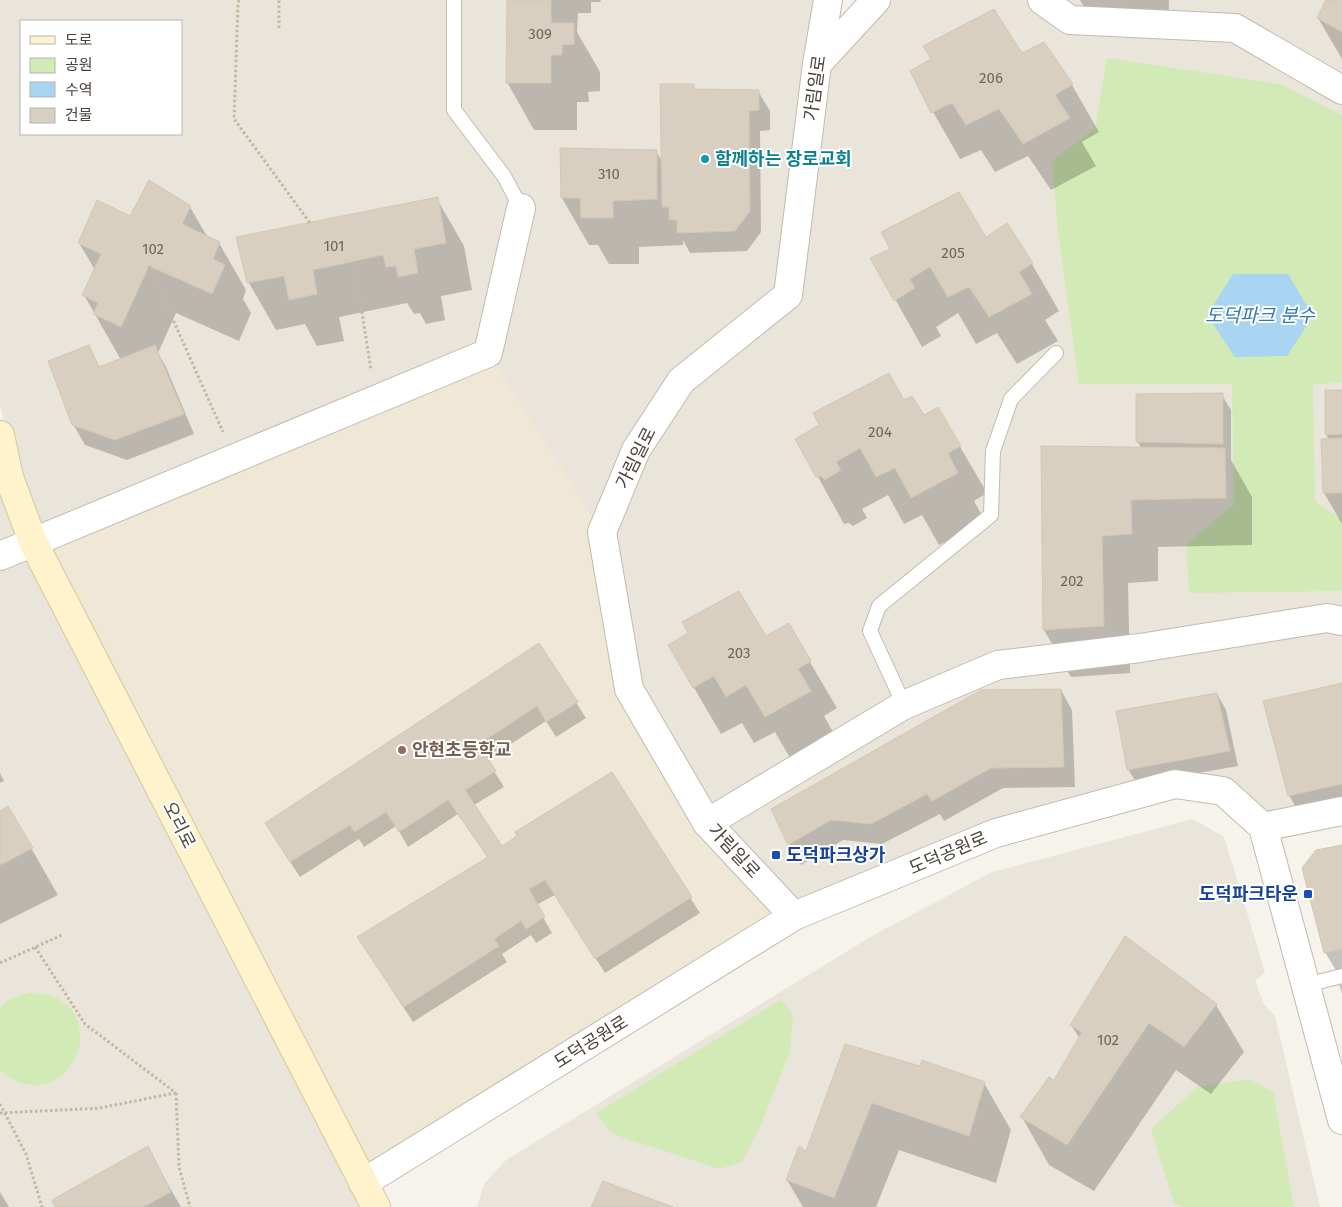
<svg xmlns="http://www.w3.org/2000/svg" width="1342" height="1207" font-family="'Fira Sans','Noto Sans KR',sans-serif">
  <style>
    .residential { fill: #eae5da; fill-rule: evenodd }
    .education { fill: #efe8d6 }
    .green { fill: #d2eab5 }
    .water { fill: #a9d4f2 }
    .shadow { fill: #0003 }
    .building { fill: #d8cfc1; stroke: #d3c7b4 }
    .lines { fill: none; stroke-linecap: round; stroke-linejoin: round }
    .lane-casing { stroke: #c2bbae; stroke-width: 16 }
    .street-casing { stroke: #c2bbae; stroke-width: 30 }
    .secondary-casing { stroke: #d6c79b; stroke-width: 30 }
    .path { stroke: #c4b79f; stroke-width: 3; stroke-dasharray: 2.5 2.5; stroke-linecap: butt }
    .lane { stroke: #fff; stroke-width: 14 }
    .street { stroke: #fff; stroke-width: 28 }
    .secondary { stroke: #fff3cd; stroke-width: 28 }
    .culture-dot { fill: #0f9aa8; stroke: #fff; stroke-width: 2 }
    .education-dot { fill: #8d6e63; stroke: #fff; stroke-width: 2 }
    .transit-dot { fill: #1a4fb4; stroke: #fff; stroke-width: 2 }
    .labels { text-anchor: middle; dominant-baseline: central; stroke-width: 4; stroke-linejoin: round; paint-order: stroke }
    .number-label { font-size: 15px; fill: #6e675b }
    .street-label { font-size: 18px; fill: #4b4439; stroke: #fff }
    .culture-label { font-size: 18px; font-weight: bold; fill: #0d838f; stroke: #fff; text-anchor: start }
    .education-label { font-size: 18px; font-weight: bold; fill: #785e54; stroke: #fff; text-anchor: start }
    .transit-label { font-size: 18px; font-weight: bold; fill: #164399; stroke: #fff; text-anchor: start }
    .water-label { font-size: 19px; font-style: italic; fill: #2e7ab2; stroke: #fff }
  </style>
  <rect width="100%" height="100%" fill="#f6f3ec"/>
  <!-- residential -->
  <g class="residential">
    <path d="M0,0H828L818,63L876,0H1342V811L1263,827L1223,791L1175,784L794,916L700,811L488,353L376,1207H0V435L32,535L0,405ZM21,21H181V134H21Z"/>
    <path d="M1193,819L1224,837L1265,972L1255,981L1264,1004L1275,1016L1320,1207H477L484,1184L506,1160L872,936L992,872Z"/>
  </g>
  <!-- education -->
  <path class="education" d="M488,353L602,532L629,689L707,823L794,916L363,1183L33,542Z"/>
  <!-- green -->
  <g class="green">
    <path d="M1107,58L1280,84L1342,115V383L1313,384L1315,501L1342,520V591L1189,593L1186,545L1234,504L1232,384H1079L1058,232L1052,161L1095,128Z"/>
    <path d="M32,992C43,994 53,995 62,1001C98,1027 77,1084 34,1085C21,1085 9,1079 0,1070V1008C8,998 20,995 32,992Z"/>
    <path d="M782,999L793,1016L790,1051L760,1127L742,1162L719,1169L612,1134L596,1113Z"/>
    <path d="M1250,1079L1273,1092L1294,1207H1183L1174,1203L1151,1129L1197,1087Z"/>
  </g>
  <!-- water -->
  <path class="water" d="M1233,274H1288L1313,316L1287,356L1235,357L1207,315Z"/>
  <!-- shadow -->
  <g class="shadow">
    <path d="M508,0H601L600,2H591V13H578L577,32L600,72V91L588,92L589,102H577V130H534L507,82Z"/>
    <path d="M1080,0H1169L1168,38L1100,34Z"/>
    <path d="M1328,0H1342V59L1318,18Z"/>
    <path d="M1043,44L1072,85L1099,132L1082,142L1096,166L1051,190L1028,156L995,172L981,150L960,159L933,112L1021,55Z"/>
    <path d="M693,85L696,90L758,91L770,111V130L760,131L761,232L747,251L690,253L683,240V245L639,247V264H609L598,245H589L562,198V150L656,151L663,163Z"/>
    <path d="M437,199L464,246L472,290L441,296L445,320L426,324L420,313L414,314L407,303L339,317L344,341L317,346L305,324L276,330L249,283L238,238Z"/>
    <path d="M190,207L208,238L219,243L246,290L243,299L251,313L239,341L176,313L158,353L166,367L194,434L127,460L85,445L73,424L88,347L100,368L121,360L84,295L95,270L79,243L131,218Z"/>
    <path d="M1006,225L1032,264L1059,311L1045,320L1058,341L1017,364L997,333L976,344L958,313L936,327L941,336L922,347L872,258L985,239Z"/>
    <path d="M1342,391V524L1324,493L1322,440H1329L1326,434Z"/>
    <path d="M1222,395L1231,410V460L1252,497V545L1158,547V581L1128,583L1130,673L1071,677L1044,630L1141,448L1138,442Z"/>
    <path d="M903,401L923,416L938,409L987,493L974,501L985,521L939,545L922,515L904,524L888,495L862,509L867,518L853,526L849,523L844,524L797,439Z"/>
    <path d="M788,625L837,708L824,716L837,739L793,763L775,732L754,743L742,723L721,734L669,645L690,634L766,638Z"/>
    <path d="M539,645L586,718L556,737L546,721L487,760L504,787L474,805L501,848L612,774L700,913L605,973L555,895L536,905L552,933L536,943L531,935L502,954L507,962L413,1022L368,953L488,858L458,814L408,847L396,826L364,847L359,839L300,877L275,839Z"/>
    <path d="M1342,684V801L1298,811L1289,795Z"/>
    <path d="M1061,690L1072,710L1075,787L1003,788L944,821L940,814L882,844L843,840L801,865L772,810Z"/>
    <path d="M1217,694L1226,710L1238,766L1137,784L1128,769Z"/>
    <path d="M0,773L4,781L0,783Z"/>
    <path d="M8,808L58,895L0,924V812Z"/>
    <path d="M1342,846V971L1337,972L1325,952Z"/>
    <path d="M1342,983V994L1339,984Z"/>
    <path d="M1216,1005L1244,1052L1211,1094L1176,1070L1094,1191L1049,1165L1022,1117L1054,1082L1080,1039L1071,1025Z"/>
    <path d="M845,1045L920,1068L984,1083L1011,1130L996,1183L899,1150L876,1207H803L787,1180L806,1153Z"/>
    <path d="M147,1148L181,1207H57Z"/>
    <path d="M0,1192L9,1207H0Z"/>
  </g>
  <!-- building -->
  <g class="building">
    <path d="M507,0H551V23H574V44L562,45V55H551V83H506Z"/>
    <path d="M1326,0H1342V32L1317,18Z"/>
    <path d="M994,9L1022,53L1044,42L1073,84L1055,95L1070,118L1023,144L999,109L966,125L952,103L931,113L910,71L931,59L923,46Z"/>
    <path d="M660,84H694V89L759,90V110L749,111L750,211L735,231L677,233V220H669V207H662Z"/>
    <path d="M560,148L657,150V199L613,201V218H581L580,198H561Z"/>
    <path d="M149,180L191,206L182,224L220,242L213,259L225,265L212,294L149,266L121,327L93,314L98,303L82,295L101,254L78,243L97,200L130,216Z"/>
    <path d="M959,192L986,237L1007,223L1033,263L1019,272L1032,294L989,317L969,287L948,297L930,267L910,279L915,288L894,301L870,258L890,249L881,232Z"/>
    <path d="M438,197L446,243L414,249L418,273L398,277L396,266L386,267L383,255L313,270L317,294L289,300L284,276L247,283L236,237Z"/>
    <path d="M89,345L99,367L155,345L184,414L115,440L72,425L48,361Z"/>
    <path d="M889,373L904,400L912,396L924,415L938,407L961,446L948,453L958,473L911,498L895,468L876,477L860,448L836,462L841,470L825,480L821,476L816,477L795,439L819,425L813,413Z"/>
    <path d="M1325,390H1342V434L1325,435Z"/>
    <path d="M1223,393V444L1136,442V394Z"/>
    <path d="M1342,438V493H1323L1321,439Z"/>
    <path d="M1041,446L1225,448L1226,498L1131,500L1132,534L1102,536L1104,626L1043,630Z"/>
    <path d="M739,591L766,636L789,623L811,661L798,669L811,691L765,717L746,685L726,697L714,676L693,688L668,645L688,633L682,622Z"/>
    <path d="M539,643L578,702L546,722L537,706L479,744L496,771L465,790L502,846L517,836L515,832L612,772L692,897L595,959L545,880L529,889L545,917L526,929L521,921L494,939L499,946L404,1007L357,937L488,857L448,800L399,832L386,812L354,832L350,825L290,862L265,823Z"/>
    <path d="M1342,683V784L1288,796L1263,701Z"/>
    <path d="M1061,689L1064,767L991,768L932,801L927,794L871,824L831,820L788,845L771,809L981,690Z"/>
    <path d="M1217,693L1230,751L1127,770L1116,711Z"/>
    <path d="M8,806L33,848L0,865V811Z"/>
    <path d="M1342,845V949L1324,953L1302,868L1316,850Z"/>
    <path d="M1125,936L1217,1004L1184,1047L1149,1023L1067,1145L1020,1117L1049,1077L1054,1080L1082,1032L1070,1025Z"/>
    <path d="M845,1044L920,1066L922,1060L985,1082L969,1136L872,1103L834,1198L786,1180L799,1146L806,1151Z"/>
    <path d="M148,1146L171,1192L143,1207H55L52,1200Z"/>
    <path d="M603,1181L673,1207H591Z"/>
  </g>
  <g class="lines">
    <!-- lane casing -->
    <g class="lane-casing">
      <g id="lane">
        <path d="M454,0V110L504,176L521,208"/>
        <path d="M904,705L870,631L879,606L991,515L993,451L1011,399L1056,353"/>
        <path d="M1306,985L1342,976"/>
      </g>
    </g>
    <!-- street casing -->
    <g class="street-casing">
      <g id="street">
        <path d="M1042,0L1070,20L1235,28L1342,90"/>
        <path d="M817,64L876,0"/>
        <path d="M0,556L488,353L521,208"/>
        <path d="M707,823L904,705L998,665L1140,648L1327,618L1342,621"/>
        <path d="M1263,827L1342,811"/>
        <path d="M794,916L707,823L629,689L602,532L636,450L681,381L788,295L817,64L828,0"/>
        <path d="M363,1183L794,916L996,833L1175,784L1223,791L1263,827L1342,1120"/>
      </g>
    </g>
    <!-- secondary casing -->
    <g class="secondary-casing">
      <path id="secondary" d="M0,435L9,477L33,542L376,1207"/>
    </g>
    <!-- path -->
    <g class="path">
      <path d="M239,0L238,3L234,119L310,223"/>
      <path d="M279,28V0"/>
      <path d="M354,262L371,370"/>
      <path d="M149,266L223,432"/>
      <path d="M35,947L85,1024L176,1093"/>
      <path d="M0,963L62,935"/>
      <path d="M176,1093L179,1167L190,1207"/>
      <path d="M0,1104L26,1154L42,1207"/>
      <path d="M0,1113L100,1108L175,1093"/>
    </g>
    <!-- lane -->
    <use href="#lane" class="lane"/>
    <!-- street -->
    <use href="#street" class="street"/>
    <!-- secondary -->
    <use href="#secondary" class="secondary"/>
  </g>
  <!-- markers -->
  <circle class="culture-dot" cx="705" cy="159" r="5"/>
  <circle class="education-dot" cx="402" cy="750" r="5"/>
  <g class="transit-dot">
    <rect x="771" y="850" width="10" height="10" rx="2.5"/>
    <rect x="1303" y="889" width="10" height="10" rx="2.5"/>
  </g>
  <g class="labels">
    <!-- number labels -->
    <g class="number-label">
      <text x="540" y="34">309</text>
      <text x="991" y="78">206</text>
      <text x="609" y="174">310</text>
      <text x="334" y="246">101</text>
      <text x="153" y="249">102</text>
      <text x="953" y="253">205</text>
      <text x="880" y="432">204</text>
      <text x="1072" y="581">202</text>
      <text x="739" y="653">203</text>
      <text x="1108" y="1040">102</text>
    </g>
    <!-- street labels -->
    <g class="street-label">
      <text transform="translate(815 88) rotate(-82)">가림일로</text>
      <text transform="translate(636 458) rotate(-63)">가림일로</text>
      <text transform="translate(179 825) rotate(63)">오리로</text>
      <text transform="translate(734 851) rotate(47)">가림일로</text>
      <text transform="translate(948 853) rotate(-23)">도덕공원로</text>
      <text transform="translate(591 1042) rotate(-32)">도덕공원로</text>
    </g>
    <!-- culture labels -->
    <g class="culture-label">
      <text x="715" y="159">함께하는 장로교회</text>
    </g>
    <!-- education labels -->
    <g class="education-label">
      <text x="412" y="750">안현초등학교</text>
    </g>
    <!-- transit labels -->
    <g class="transit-label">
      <text x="786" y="855">도덕파크상가</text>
      <text x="1298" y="894" text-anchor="end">도덕파크타운</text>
    </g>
    <!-- water labels -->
    <g class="water-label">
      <text x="1260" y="315">도덕파크 분수</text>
    </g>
  </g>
  <!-- legend -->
  <rect x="20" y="20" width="162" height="115" fill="#ffffff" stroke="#b7b4b0"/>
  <rect x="30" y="36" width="25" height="8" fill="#fff3cd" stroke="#b7b4b0"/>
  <text x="65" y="45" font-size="15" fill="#4b4439">도로</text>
  <rect x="30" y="58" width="25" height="15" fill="#d2eab5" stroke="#b7b4b0"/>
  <text x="65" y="70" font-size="15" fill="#4b4439">공원</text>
  <rect x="30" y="82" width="25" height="15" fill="#a9d4f2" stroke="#b7b4b0"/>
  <text x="65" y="95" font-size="15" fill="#4b4439">수역</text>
  <rect x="30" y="108" width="25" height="15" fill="#d8cfc1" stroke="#b7b4b0"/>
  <text x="65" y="120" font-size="15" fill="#4b4439">건물</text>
</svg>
